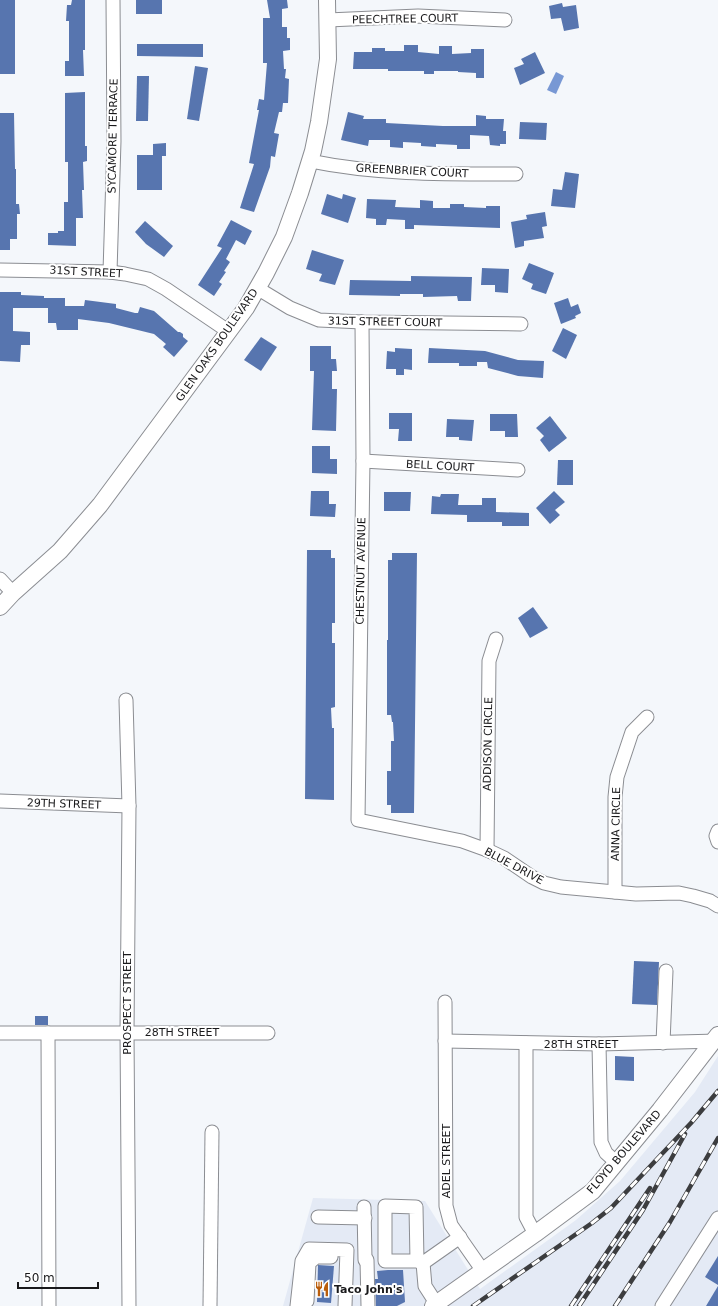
<svg xmlns="http://www.w3.org/2000/svg" width="718" height="1306" font-family="'DejaVu Sans',sans-serif">
  <style>
    .built { fill: #e4eaf5 }
    .water { fill: #7898d4 }
    .building { fill: #5775af }
    .lines { fill: none; stroke-linecap: round; stroke-linejoin: round }
    .minor-casing { stroke: #8b8d92; stroke-width: 15 }
    .major-casing { stroke: #8b8d92; stroke-width: 18 }
    .minor { stroke: #fff; stroke-width: 13 }
    .major { stroke: #fff; stroke-width: 16 }
    .rail-casing { stroke: #3c3d3f; stroke-width: 4.5 }
    .rail { stroke: #fff; stroke-width: 3; stroke-dasharray: 9; stroke-linecap: butt }
    .labels { text-anchor: middle; dominant-baseline: central; stroke-width: 4; stroke-linejoin: round; paint-order: stroke }
    .street-label { font-size: 11px; fill: #19191b; stroke: #fff }
    .poi-label { font-size: 11px; font-weight: bold; fill: #19191b; stroke: #fff; text-anchor: start }
  </style>
  <rect width="100%" height="100%" fill="#f4f7fb"/>
  <!-- built -->
  <path class="built" d="M718,1056V1306H283L313,1198L425,1201L480,1289L576,1220L620,1181L695,1092Z"/>
  <!-- water -->
  <path class="water" d="M556,72L564,76L556,94L547,90Z"/>
  <!-- building -->
  <g class="building">
    <rect x="0" y="0" width="15" height="74"/>
    <path d="M72,0H85V50H83L84,76H65V61H69V21H66L67,5H71Z"/>
    <rect x="136" y="0" width="26" height="14"/>
    <path d="M267,0H287L288,8L282,9V27H287V38H290V50L283,51L284,69H286L285,78L289,79L288,103H283L282,112H279L274,133L279,134L275,157L271,156L270,167L254,212L240,208L254,164L249,163L259,110H257L259,99L264,100L267,63H263V18H270Z"/>
    <path d="M562,3L563,7L576,5L579,28L564,31L561,18L551,19L549,6Z"/>
    <path d="M137,44H203V57L137,56Z"/>
    <path d="M404,45H418V52L439,54V46H452V54L471,53V49H484V78H476V73L458,72V71H434V74H424V71H388V69H353L354,52H372V48H385V51H404Z"/>
    <path d="M535,52L545,73L520,85L514,68L524,64L521,59Z"/>
    <path d="M195,66L208,68L199,121L187,119Z"/>
    <path d="M137,76H149L148,121H136Z"/>
    <path d="M85,92V146H87V161L83,162L84,190H82L83,218H76V246L48,245V233H58V231H64V202H68V162H65V93Z"/>
    <path d="M348,112L364,116L363,119H386V123L443,126H476V115L486,116V119H504L503,131H506V144H500V146L490,145L489,136L470,135V149H457V145L436,144V147L421,146V143L403,142V148L390,147V140H369L368,146L341,140Z"/>
    <path d="M0,113H14L15,169H16V204H19L20,214H17V239H10V250H0Z"/>
    <path d="M520,122L547,123L546,140L519,139Z"/>
    <path d="M166,143V156H162V190H137V155H153V144Z"/>
    <path d="M565,172L579,174L575,208L551,206L553,189L562,190Z"/>
    <path d="M327,194L342,199L343,194L356,198L348,223L321,214Z"/>
    <path d="M367,199L396,200L395,207L420,208V200L433,201V208H450V204H464V207L486,208V206H500V228L414,225V229H405V220L387,219L386,225H376V219L366,218Z"/>
    <path d="M545,212L547,226L542,227L544,238L524,241V246L515,248L511,222L527,219L526,215Z"/>
    <path d="M231,220L252,231L245,245L236,240L226,259L230,262L224,271L226,272L219,282L222,284L214,296L198,285L222,248L217,246Z"/>
    <path d="M145,221L173,246L164,257L146,244L135,232Z"/>
    <path d="M312,250L344,260L335,285L319,281L322,274L306,269Z"/>
    <path d="M529,263L554,273L546,294L531,289L533,284L522,279Z"/>
    <path d="M482,268L509,269L508,293L495,292V285H481Z"/>
    <path d="M411,276L472,277L471,301H458L457,296L423,297V294H400V296L349,295L350,280L411,281Z"/>
    <path d="M0,292H21V295L44,296V298H65V306H84L85,300L116,304V308L135,313H138L140,307L154,311L178,332H180L183,334V337L188,341L174,357L163,347L166,344L154,334L109,323L78,319V330H57L56,323H48V308H13V331L30,332V345H21L20,362L0,361Z"/>
    <path d="M568,298L571,307L578,304L581,313L575,316L576,318L561,324L554,303Z"/>
    <path d="M563,328L577,335L566,359L552,351Z"/>
    <path d="M261,337L277,347L261,371L244,360Z"/>
    <path d="M310,346H331V359H336L337,371H332V389H337L336,431L312,430L314,371H310Z"/>
    <path d="M395,348L412,349V370L404,369V375H396V369H386L387,351L395,352Z"/>
    <path d="M429,348L485,351L518,360L544,361L543,378L518,376L488,368L487,362H477V366H459V363H428Z"/>
    <path d="M389,413H412V441H398L399,429H389Z"/>
    <path d="M490,414H517L518,437H505V431H490Z"/>
    <path d="M550,416L567,438L549,452L540,440L544,436L536,428Z"/>
    <path d="M447,419L474,420L472,441L459,440V437H446Z"/>
    <path d="M312,446H330V459H337V474L312,473Z"/>
    <path d="M558,460H573V485H557Z"/>
    <path d="M311,491H329V504H336L335,517L310,516Z"/>
    <path d="M554,491L565,502L555,510L560,515L550,524L536,508Z"/>
    <path d="M384,492H411L410,511H384Z"/>
    <path d="M441,494H459L458,505H482V498H496V512L529,513V526H502V522H467V515L431,514L432,496L440,497Z"/>
    <path d="M307,550H331V558H335V623H332V643H335V707L331,708L332,728H334V800L305,799Z"/>
    <path d="M392,553H417L414,813H391V805H387V771H391V741H394L393,722H392L391,715H387V640H388V560H392Z"/>
    <path d="M533,607L548,628L530,638L518,618Z"/>
    <path d="M634,961L659,962L657,1005L632,1004Z"/>
    <rect x="35" y="1016" width="13" height="9"/>
    <path d="M615,1056L634,1057V1081L615,1080Z"/>
    <path d="M718,1256V1285L705,1277Z"/>
    <path d="M318,1265L334,1266L331,1303L317,1302Z"/>
    <path d="M388,1270H403L405,1302L397,1306H376L375,1279H378L377,1271Z"/>
    <path d="M718,1286V1306H706Z"/>
  </g>
  <g class="lines">
    <!-- minor casing -->
    <g class="minor-casing">
      <g id="minor">
        <path d="M328,20L418,16L505,20"/>
        <path d="M310,161C378,175 447,174 516,174"/>
        <path d="M0,270L110,272L125,274L148,279L166,289L228,331"/>
        <path d="M110,272L114,141L113,0"/>
        <path d="M257,288L290,308L319,320L362,322L521,324"/>
        <path d="M362,322L363,461L358,820L462,841L487,850L504,858L532,877L544,883L561,887L636,894L679,893L693,896L710,901L718,906"/>
        <path d="M363,461L518,470"/>
        <path d="M0,579L13,593"/>
        <path d="M126,700L129,806L127,1032L129,1306"/>
        <path d="M0,801L129,806"/>
        <path d="M718,831L716,836L718,842"/>
        <path d="M487,850L489,661L496,639"/>
        <path d="M615,892V797L617,777L632,732L647,717"/>
        <path d="M445,1002L446,1206L451,1225L483,1271"/>
        <path d="M0,1033H268"/>
        <path d="M48,1033L49,1306"/>
        <path d="M445,1041L599,1044L718,1041"/>
        <path d="M526,1043V1217L535,1234"/>
        <path d="M663,1043L666,971"/>
        <path d="M599,1044L601,1142L606,1153L617,1163"/>
        <path d="M364,1207L365,1260"/>
        <path d="M318,1217L365,1218"/>
        <path d="M367,1260L368,1306"/>
        <path d="M417,1261L416,1207L385,1206V1261H417L423,1263L460,1237"/>
        <path d="M423,1263L425,1286L436,1303"/>
        <path d="M210,1306L212,1132"/>
        <path d="M297,1306L302,1261L309,1249L347,1250L345,1306"/>
        <path d="M302,1306L307,1301L309,1263L316,1257H331"/>
        <path d="M662,1306L718,1218"/>
      </g>
    </g>
    <!-- major casing -->
    <g class="major-casing">
      <g id="major">
        <path d="M0,607L13,593L60,551L100,505L246,308L266,273L284,237L300,193L313,151L319,122L328,59L327,0"/>
        <path d="M433,1306L535,1234L593,1191L660,1110L718,1035"/>
      </g>
    </g>
    <!-- minor -->
    <use href="#minor" class="minor"/>
    <!-- major -->
    <use href="#major" class="major"/>
    <!-- rail casing -->
    <g class="rail-casing">
      <g id="rail">
        <path d="M473,1306L592,1223L611,1208L691,1123L718,1091"/>
        <path d="M571,1306L650,1188"/>
        <path d="M579,1306L643,1210L685,1134"/>
        <path d="M615,1306L670,1222L718,1138"/>
      </g>
    </g>
    <!-- rail -->
    <use href="#rail" class="rail"/>
  </g>
  <!-- icons -->
  <defs>
    <g id="restaurant-bare" transform="scale(1.2)"><path d="M-5-6h1v4h1v-4h1v4h1v-4h1v5L-1.5 .5V6h-2V.5L-5-1ZM5-6V6H3V1.5H1.5Q1.5-4 5-6Z" fill="#ba5d0b" stroke="#fff" stroke-width="2.5" paint-order="stroke"/></g>
  </defs>
  <g fill-rule="evenodd">
    <use href="#restaurant-bare" x="322" y="1289"/>
  </g>
  <g class="labels">
    <!-- street labels -->
    <g class="street-label">
      <text transform="translate(405 19) rotate(-1)">PEECHTREE COURT</text>
      <text transform="translate(113 136) rotate(-89)">SYCAMORE TERRACE</text>
      <text transform="translate(412 171) rotate(3)">GREENBRIER COURT</text>
      <text transform="translate(86 272) rotate(3)">31ST STREET</text>
      <text transform="translate(385 322) rotate(1)">31ST STREET COURT</text>
      <text transform="translate(217 345) rotate(-55)">GLEN OAKS BOULEVARD</text>
      <text transform="translate(440 466) rotate(3)">BELL COURT</text>
      <text transform="translate(361 571) rotate(-89)">CHESTNUT AVENUE</text>
      <text transform="translate(488 744) rotate(-89)">ADDISON CIRCLE</text>
      <text transform="translate(64 804) rotate(2)">29TH STREET</text>
      <text transform="translate(616 824) rotate(-89)">ANNA CIRCLE</text>
      <text transform="translate(514 866) rotate(28)">BLUE DRIVE</text>
      <text transform="translate(127 1003) rotate(-90)">PROSPECT STREET</text>
      <text x="182" y="1032">28TH STREET</text>
      <text x="581" y="1044">28TH STREET</text>
      <text transform="translate(624 1152) rotate(-49)">FLOYD BOULEVARD</text>
      <text transform="translate(446 1161) rotate(-90)">ADEL STREET</text>
    </g>
    <!-- poi labels -->
    <g class="poi-label">
      <text x="334" y="1289">Taco John's</text>
    </g>
  </g>
  <!-- scale -->
  <path d="M18 1282v6h80v-6" fill="none" stroke="#19191b" stroke-width="2"/>
  <text x="24" y="1282" font-size="12" fill="#19191b" stroke="#ffffff" stroke-width="3" paint-order="stroke">50 m</text>
</svg>
